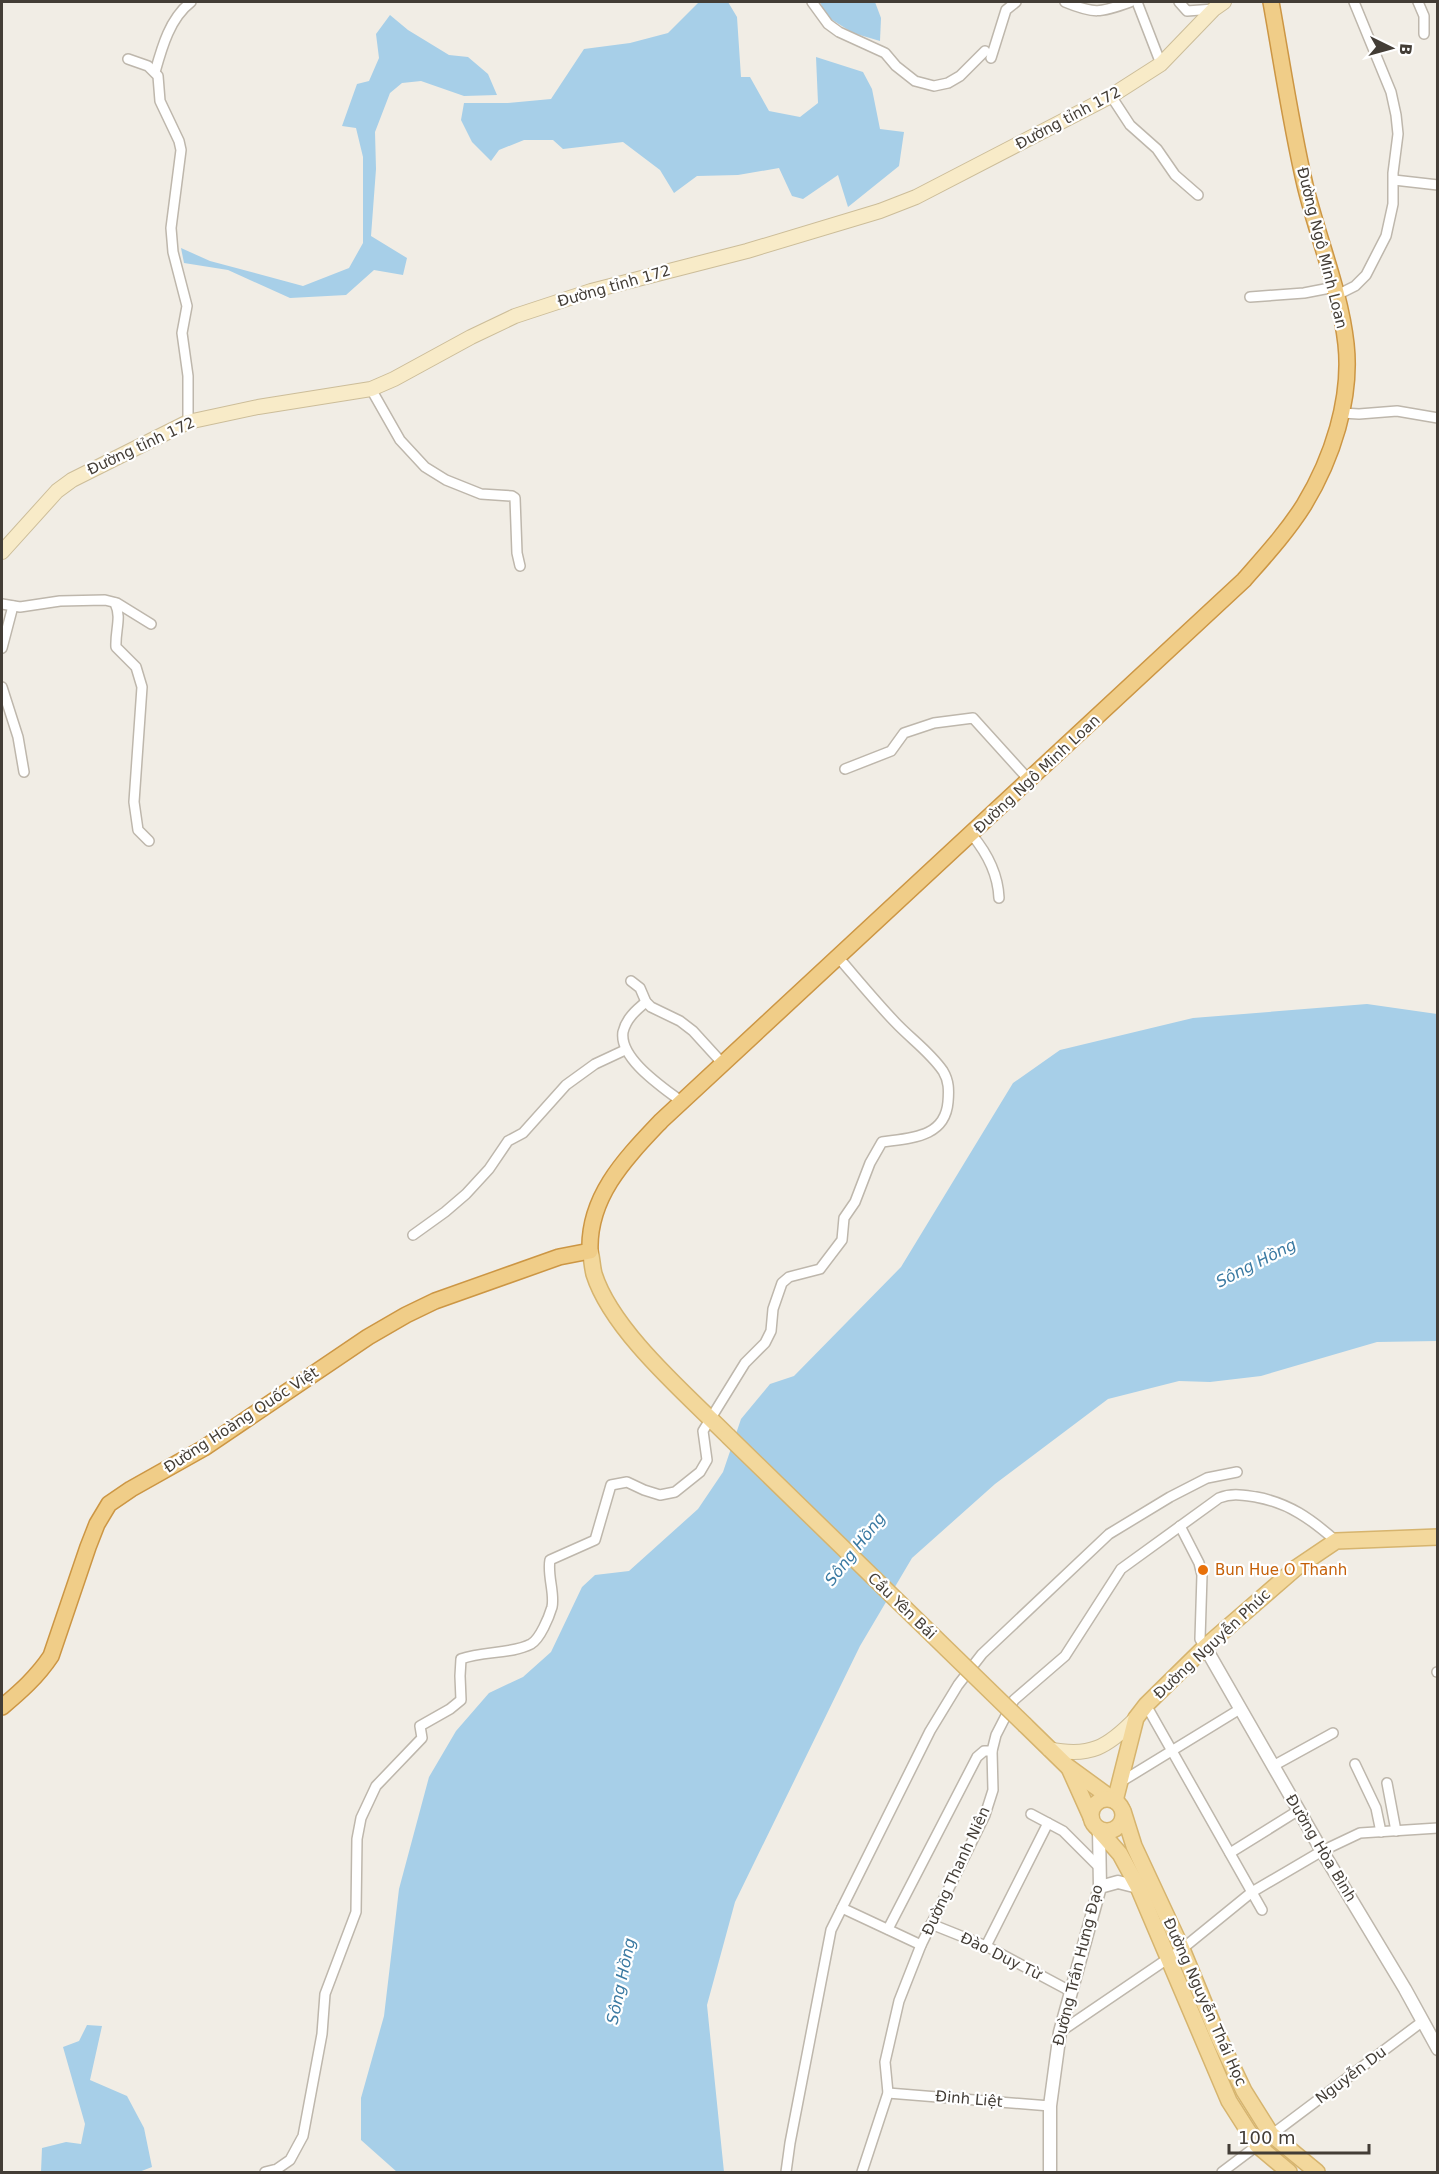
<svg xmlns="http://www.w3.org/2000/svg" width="1439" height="2174" font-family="'DejaVu Sans',sans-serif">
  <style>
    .water { fill: #a7cfe8 }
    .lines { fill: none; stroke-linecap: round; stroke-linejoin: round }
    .minor-casing { stroke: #beb7ac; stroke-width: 12 }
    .tertiary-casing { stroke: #beb7ac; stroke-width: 15 }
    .secondary-casing { stroke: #ccbd99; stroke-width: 16 }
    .primary-casing { stroke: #d6b46e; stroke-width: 18 }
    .trunk-casing { stroke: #cc9644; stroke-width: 18 }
    .minor { stroke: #fff; stroke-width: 9 }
    .tertiary { stroke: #fff; stroke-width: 12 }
    .secondary { stroke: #f8ebc8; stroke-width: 14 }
    .primary { stroke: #f3d89c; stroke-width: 15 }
    .trunk { stroke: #f0cd88; stroke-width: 15 }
    .primary-bridge-casing { stroke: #d6b46e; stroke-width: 18; stroke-linecap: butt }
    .primary-bridge { stroke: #f3d89c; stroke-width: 15 }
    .food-dot { fill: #e8710a; stroke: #fff; stroke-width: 2 }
    .labels { text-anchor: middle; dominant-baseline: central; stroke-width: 4.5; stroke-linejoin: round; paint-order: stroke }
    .street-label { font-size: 15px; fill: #433d36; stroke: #fff }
    .food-label { font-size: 15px; fill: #c56008; stroke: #fff; text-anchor: start }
    .water-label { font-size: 16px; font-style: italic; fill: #3b7aa2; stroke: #fff }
  </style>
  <rect width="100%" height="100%" fill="#f1ede5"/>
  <!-- water -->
  <g class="water">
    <path d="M699,2H728L737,17L741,77H750L769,111L800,117L818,103L816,57L863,72L872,89L880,129L904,132L899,166L848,207L838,175L803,199L792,196L779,168L738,175L697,176L674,193L660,170L623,142L563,149L553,140H524L499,150L491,161L472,142L461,120L464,103H508L551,99L584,49L630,43L668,33Z"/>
    <path d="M820,2H875L881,18L880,41L853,33L826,16Z"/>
    <path d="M390,15L408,30L449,55L468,57L488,74L497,95L464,96L421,81L402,83L390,93L375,132L376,169L371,236L407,258L403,275L374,270L346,295L290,298L228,270L184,263L181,248L210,261L303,286L349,268L363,243V157L356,128L342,126L357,84L369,81L379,58L376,34Z"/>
    <path d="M1367,1004L1437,1014V1341L1377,1342L1261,1376L1210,1382L1179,1381L1108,1399L995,1484L912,1558L860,1646L735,1902L707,2005L724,2172H397L361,2140V2098L384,2016L399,1889L429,1777L456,1731L489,1693L523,1677L551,1652L582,1587L595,1575L629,1571L698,1509L723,1472L741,1419L770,1384L794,1376L901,1267L1013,1083L1060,1050L1193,1018Z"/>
    <path d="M87,2025L102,2026L90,2080L127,2096L144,2128L152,2167L139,2172H41L42,2148L66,2142L81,2144L85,2124L63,2047L79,2041Z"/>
  </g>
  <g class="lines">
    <!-- minor casing -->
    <g class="minor-casing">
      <g id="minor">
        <path d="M812,2L828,24L839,32L885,53L896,66L915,81L934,86L948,83L960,76L985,51"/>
        <path d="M1065,2C1094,14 1100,13 1130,2"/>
        <path d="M1137,2L1161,64"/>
        <path d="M1179,2L1187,11L1214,9"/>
        <path d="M1418,2L1424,16V34"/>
        <path d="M991,58L1006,10L1016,2"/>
        <path d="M128,59L148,66L158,76L160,101L179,141L181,150L171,228L173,252L187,306L182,333L188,376V422"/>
        <path d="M155,72C162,47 170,18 191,2"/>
        <path d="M1111,96L1130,125L1157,149L1175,175L1198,195"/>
        <path d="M1394,180L1438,185"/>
        <path d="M1337,295L1355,286L1366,275L1386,236L1393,204V173L1398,134L1396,115L1391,92L1354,2"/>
        <path d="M1250,297L1304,293L1335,287"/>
        <path d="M371,389L400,440L425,467L446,480L481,494L512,496L515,498L517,553L520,566"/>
        <path d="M1342,413L1359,414L1397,411L1438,418"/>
        <path d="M115,603C122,618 115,630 116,647L136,667L142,687L134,802L138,830L149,841"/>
        <path d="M2,604L20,607L60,601L105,600L117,603L151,624"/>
        <path d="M2,648L13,606"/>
        <path d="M2,687L18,737L24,772"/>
        <path d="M845,769L891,751L904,733L934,723L973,718L1030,781"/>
        <path d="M972,835C987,853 998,875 999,898"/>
        <path d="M631,981L640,988L646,1002L651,1007L680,1021L693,1031L724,1065"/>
        <path d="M646,1002C636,1010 626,1019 623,1032C619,1059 664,1088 682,1102"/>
        <path d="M413,1235L445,1212L466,1194L489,1169L508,1141L523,1133L566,1085L595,1064L625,1050"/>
        <path d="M1180,1526L1199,1563L1202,1575L1200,1639L1205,1647"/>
        <path d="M1437,1672H1438"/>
        <path d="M1146,1705L1262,1910"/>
        <path d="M1355,1764L1376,1808L1381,1832"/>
        <path d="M1273,1766L1333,1733"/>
        <path d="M1119,1783L1240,1709"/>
        <path d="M1387,1783L1396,1831"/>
        <path d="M1031,1814L1063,1831L1100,1868"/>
        <path d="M1230,1853L1299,1810"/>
        <path d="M842,1908L921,1945"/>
        <path d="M931,1924L986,1946L1070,1991"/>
        <path d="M888,1929L977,1757L984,1751H992"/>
        <path d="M986,1946L1048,1823"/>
        <path d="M1060,2032L1182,1949L1252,1892L1322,1851L1360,1833L1438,1828"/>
        <path d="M888,2093L1050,2106"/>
        <path d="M265,2172L277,2169L290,2160L303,2136L322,2034L325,1994L356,1912L357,1839L361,1818L376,1786L422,1738L420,1726L450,1709L461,1700L460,1676L461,1659C483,1651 512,1654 531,1644C540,1639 549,1617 552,1607C555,1593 547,1575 550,1560L595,1540L611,1485L627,1482L644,1490L660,1495L675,1492L700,1472L707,1460L703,1431L745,1363L765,1343L771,1331L773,1309L782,1283L789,1277L820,1269L842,1240L844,1218L855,1202L870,1163L882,1142C910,1138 945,1138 948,1102C949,1090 949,1081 943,1071C930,1052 911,1039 895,1022C875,1001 857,979 838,957"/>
        <path d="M786,2172L790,2143L831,1930L930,1731L958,1685L982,1654L1109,1534L1170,1497L1207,1478L1237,1472"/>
        <path d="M862,2172L888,2093L885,2062L899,2001L921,1945L985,1815L993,1790L992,1751L996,1735L1014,1700L1065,1656L1121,1569L1219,1498C1232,1493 1242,1495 1256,1497C1289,1503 1311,1519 1336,1541"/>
        <path d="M1222,2172L1423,2021"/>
      </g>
    </g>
    <!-- tertiary casing -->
    <g class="tertiary-casing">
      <g id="tertiary">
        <path d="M1205,1647L1322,1851L1405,1989L1438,2049"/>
        <path d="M1100,1887L1118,1882L1138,1887"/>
        <path d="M1050,2172V2106L1060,2032L1100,1887L1099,1830"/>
      </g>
    </g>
    <!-- secondary casing -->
    <g class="secondary-casing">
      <g id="secondary">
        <path d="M2,552L57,491L72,480L188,422L258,407L371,389L394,379L471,337L515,316L591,291L747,251L880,211L916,197L1111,96L1161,64L1214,9L1224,2"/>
        <path d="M1049,1749C1090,1758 1108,1747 1136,1718"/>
      </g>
    </g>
    <!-- primary casing -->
    <g class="primary-casing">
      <g id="primary">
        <path d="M590,1251C592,1258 592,1266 594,1274C612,1331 686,1394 728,1436"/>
        <path d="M1025,1725L1067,1766L1115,1801L1136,1718L1146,1705L1205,1647L1296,1568L1336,1541L1438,1537"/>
        <path d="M1069,1768L1091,1817"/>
        <circle cx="1107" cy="1815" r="16"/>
        <path d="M1123,1811L1134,1846L1182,1949L1217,2034L1244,2091L1271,2134L1317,2172"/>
        <path d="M1099,1830L1120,1854L1138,1887L1229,2101L1257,2145L1289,2172"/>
      </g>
    </g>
    <!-- trunk casing -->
    <g class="trunk-casing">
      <path id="trunk" d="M2,1707C20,1692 37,1677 51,1656L88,1547L97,1524L109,1504L131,1489L204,1448L368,1337L406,1315L435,1301L559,1257L590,1251C588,1196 626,1158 661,1121L1244,580C1265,556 1287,532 1304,505C1332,459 1352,399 1346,344C1340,290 1318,239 1305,185C1291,125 1282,63 1271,2"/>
    </g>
    <!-- minor -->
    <use href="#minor" class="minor"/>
    <!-- tertiary -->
    <use href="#tertiary" class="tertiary"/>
    <!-- secondary -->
    <use href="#secondary" class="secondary"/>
    <!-- primary -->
    <use href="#primary" class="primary"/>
    <!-- trunk -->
    <use href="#trunk" class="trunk"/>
    <!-- primary-bridge casing -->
    <g class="primary-bridge-casing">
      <path id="primary-bridge" d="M728,1436L1025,1725"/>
    </g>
    <!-- primary-bridge -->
    <use href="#primary-bridge" class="primary-bridge"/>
  </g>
  <!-- markers -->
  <circle class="food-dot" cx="1203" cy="1570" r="6"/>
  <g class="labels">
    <!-- street labels -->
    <g class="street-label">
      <text transform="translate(1068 118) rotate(-28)">Đường tỉnh 172</text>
      <text transform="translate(1322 248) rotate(76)">Đường Ngô Minh Loan</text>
      <text transform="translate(614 286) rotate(-16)">Đường tỉnh 172</text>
      <text transform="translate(141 446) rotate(-25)">Đường tỉnh 172</text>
      <text transform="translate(1037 774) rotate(-43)">Đường Ngô Minh Loan</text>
      <text transform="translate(241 1420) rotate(-33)">Đường Hoàng Quốc Việt</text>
      <text transform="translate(902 1606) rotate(44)">Cầu Yên Bái</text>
      <text transform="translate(1212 1644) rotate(-43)">Đường Nguyễn Phúc</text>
      <text transform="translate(1321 1848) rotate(59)">Đường Hòa Bình</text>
      <text transform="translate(956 1871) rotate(-65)">Đường Thanh Niên</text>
      <text transform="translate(1001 1956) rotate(26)">Đào Duy Từ</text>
      <text transform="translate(1078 1965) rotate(-76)">Đường Trần Hưng Đạo</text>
      <text transform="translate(1205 2002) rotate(66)">Đường Nguyễn Thái Học</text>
      <text transform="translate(1351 2075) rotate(-37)">Nguyễn Du</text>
      <text transform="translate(969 2099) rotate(5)">Đinh Liệt</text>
    </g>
    <!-- food labels -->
    <g class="food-label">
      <text x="1215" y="1570">Bun Hue O Thanh</text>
    </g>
    <!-- water labels -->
    <g class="water-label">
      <text transform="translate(1256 1263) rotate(-27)">Sông Hồng</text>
      <text transform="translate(855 1549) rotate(-52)">Sông Hồng</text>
      <text transform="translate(621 1981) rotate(-78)">Sông Hồng</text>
    </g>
  </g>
  <!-- border -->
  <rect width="1439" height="2174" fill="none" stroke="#433d36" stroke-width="6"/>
  <!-- north arrow -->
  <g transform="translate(1391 48) rotate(95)" stroke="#ffffff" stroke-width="4.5" paint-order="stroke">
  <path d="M0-4.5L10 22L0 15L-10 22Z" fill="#433d36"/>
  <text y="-9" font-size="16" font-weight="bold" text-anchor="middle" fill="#433d36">B</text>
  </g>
  <!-- scale -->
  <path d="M1229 2144v9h140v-9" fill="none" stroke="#433d36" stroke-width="3"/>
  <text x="1238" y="2144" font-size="18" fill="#433d36" stroke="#ffffff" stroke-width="4.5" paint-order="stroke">100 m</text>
</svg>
